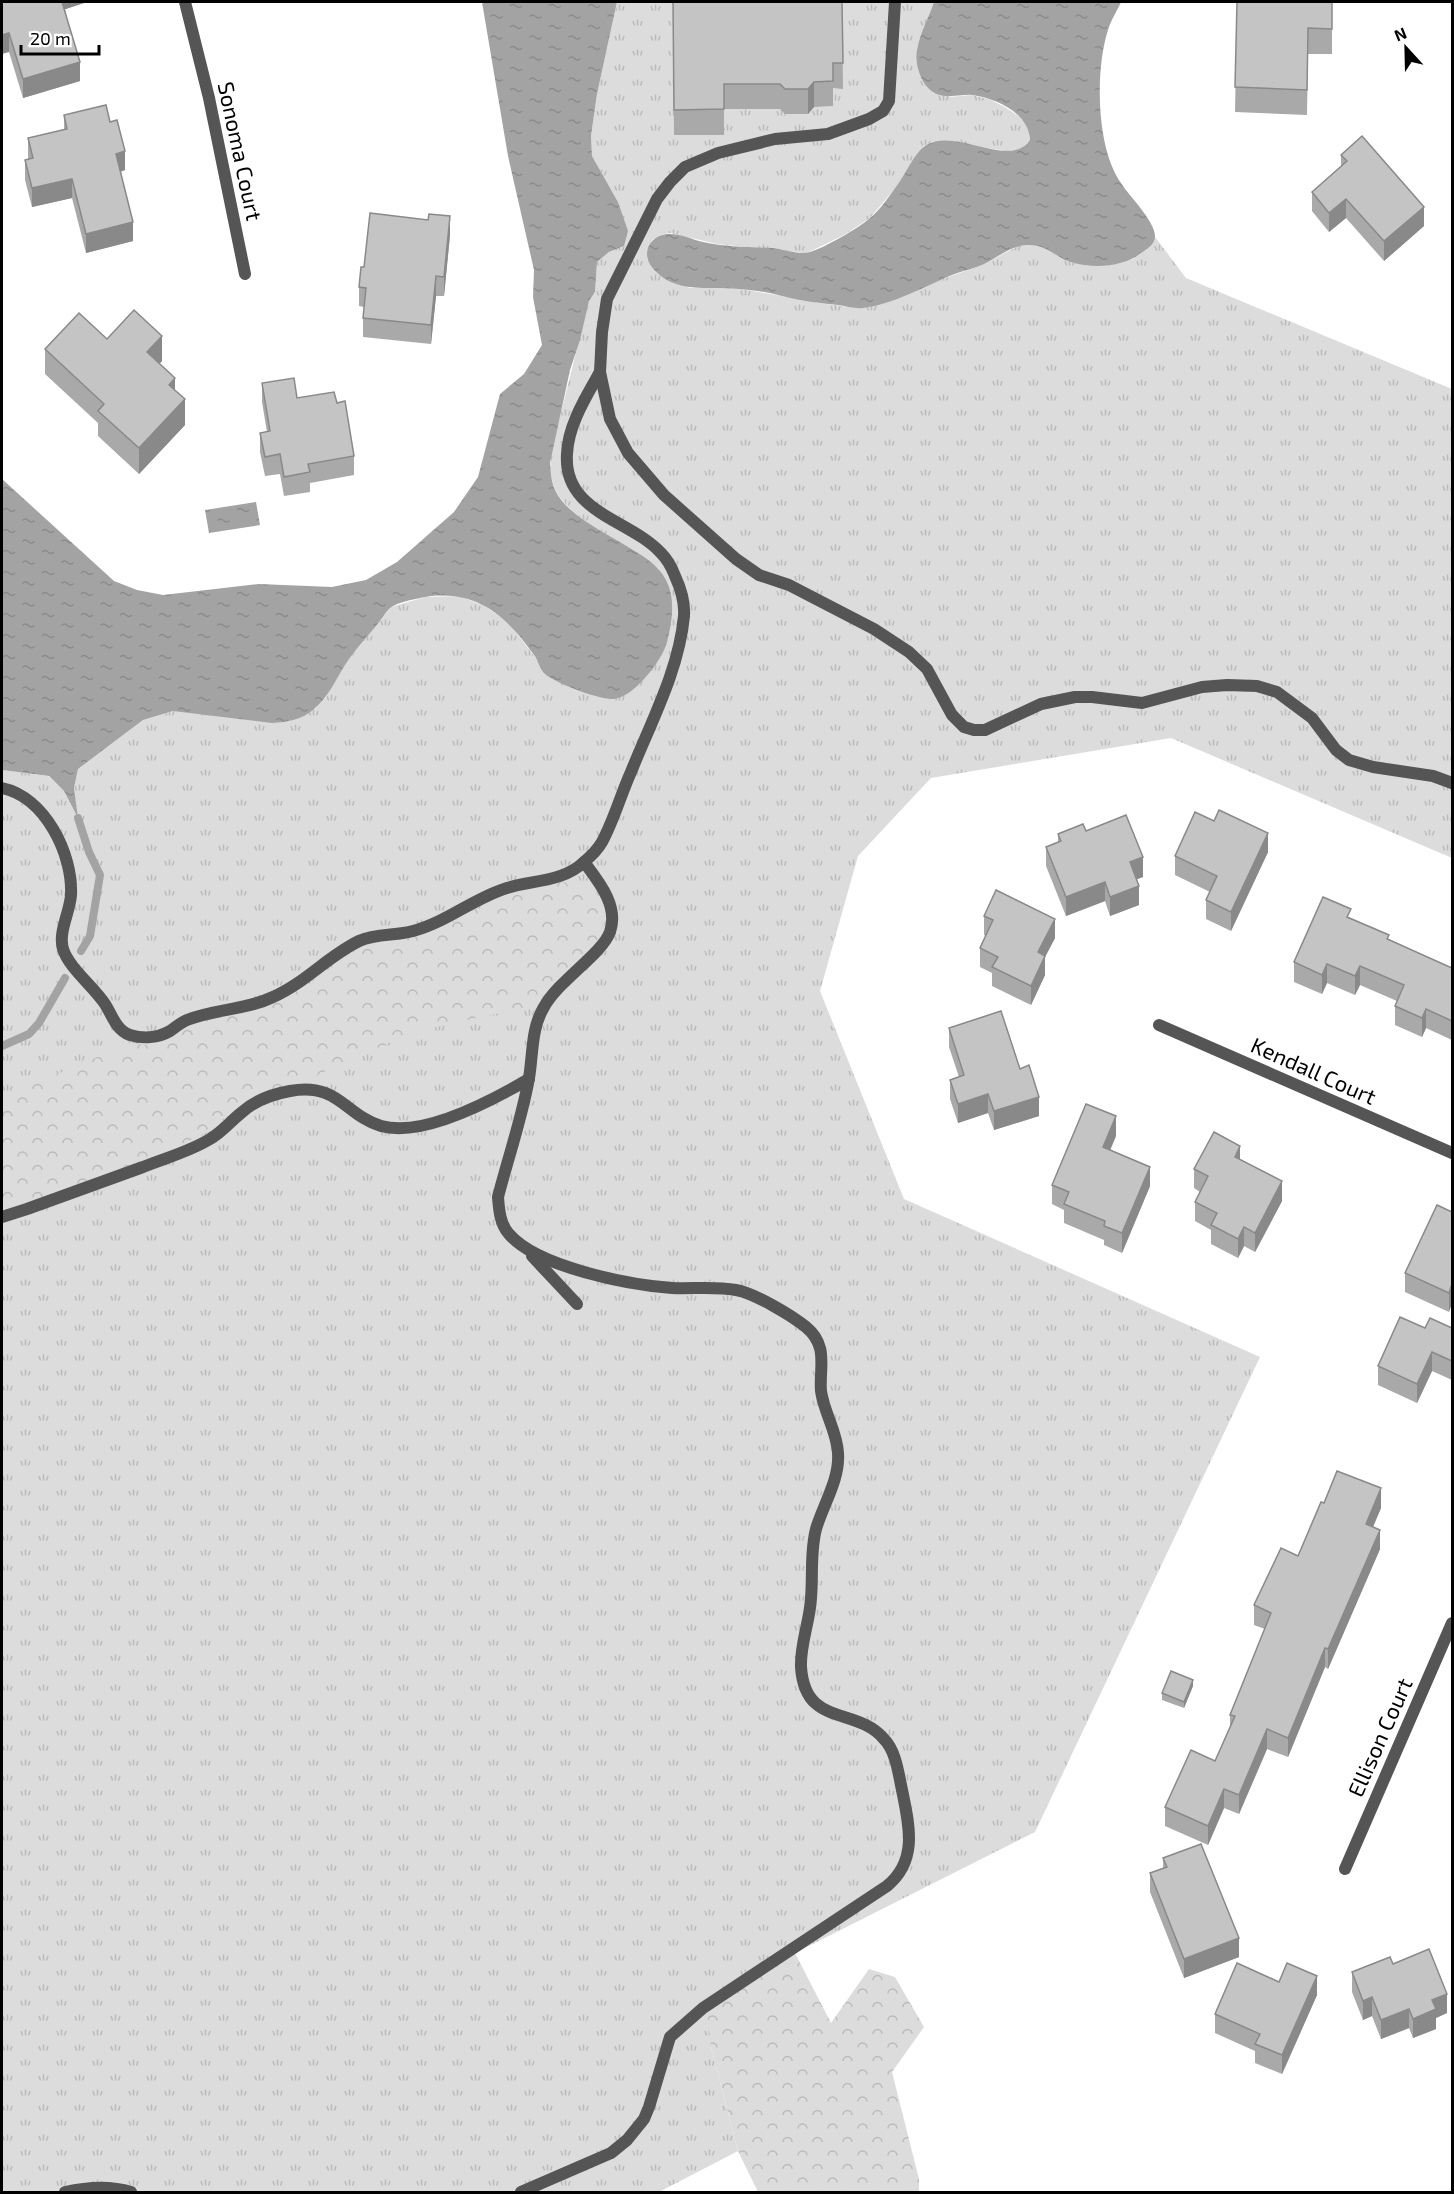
<svg xmlns="http://www.w3.org/2000/svg" width="1454" height="2194" font-family="'Exo 2',sans-serif">
  <style>
    .grass { fill: url(#grass-tufts) }
    .forest { fill: url(#forest-crowns) }
    .water { fill: url(#water-ripples) }
    .lines { fill: none; stroke-linecap: round; stroke-linejoin: round }
    .stream { stroke: #a3a3a3; stroke-width: 8 }
    .service { stroke: #555; stroke-width: 12 }
    .minor { stroke: #555; stroke-width: 12 }
    .wall { fill: #a9a9a9 }
    .shaded-wall { fill: #898989 }
    .building { fill: #c4c4c4; stroke: #898989; stroke-width: 1.5 }
    .labels { text-anchor: middle; dominant-baseline: central; stroke-width: 5; stroke-linejoin: round; paint-order: stroke }
    .street-label { font-size: 22px; fill: #000; stroke: #fff }
  </style>
  <defs>
    <pattern id="grass-tufts" width="24" height="20" patternUnits="userSpaceOnUse" patternTransform="scale(1.5)"><rect width="24" height="20" fill="#dcdcdc"/><path d="M3 7l-1-3M5 7V3M7 7l1-3M15 17l-1-3M17 17v-4M19 17l1-3" fill="none" stroke="#bbb"/></pattern>
    <pattern id="forest-crowns" width="20" height="18" patternUnits="userSpaceOnUse" patternTransform="scale(1.5)"><rect width="20" height="18" fill="#dcdcdc"/><path d="M2 6a3 3 0 1 1 6 0M12 15a3 3 0 1 1 6 0" fill="none" stroke="#bbb"/></pattern>
    <pattern id="water-ripples" width="26" height="14" patternUnits="userSpaceOnUse" patternTransform="scale(1.5)"><rect width="26" height="14" fill="#a3a3a3"/><path d="M2 4q2-2 4 0t4 0M15 11q2-2 4 0t4 0" fill="none" stroke="#8b8b8b"/></pattern>
  </defs>
  <rect width="100%" height="100%" fill="#fff"/>
  <!-- grass -->
  <path class="grass" d="M617,2H934L917,49L949,97L971,95L989,99L1005,107L1020,117L1028,126L1030,140L1025,147L1019,150L1006,151L944,141L932,142L924,146L898,185L870,218L844,235L807,253L717,244L670,233L660,235L652,240L647,258L651,266L662,277L690,288H736L826,304L862,308L982,265L1018,246L1033,244L1047,248L1066,260L1089,266L1112,265L1133,259L1150,247L1155,237L1186,278L1452,389V858L1171,738L931,778L858,856L820,991L904,1199L1260,1357L1035,1832L795,1953L711,2047L738,2151L659,2192H2V770L48,776L64,791L77,816L74,788L78,769L143,720L173,711L315,709L326,697L346,662L391,607L425,597L459,596L483,605L508,622L535,657L545,674L670,592L666,580L658,568C631,551 572,519 557,493C550,481 550,465 551,452L589,301L595,292L597,262L609,252L624,246L618,202L592,156L591,136L597,94Z"/>
  <!-- forest -->
  <g class="forest">
    <path d="M572,882C584,887 593,893 599,906C616,940 573,962 552,982C546,989 541,997 536,1005L413,1032L295,1085L277,1088L249,1099L205,1133L182,1145L60,1192L2,1211V1098L130,1043L145,1045L164,1040L190,1024L274,1002L308,985L348,955L369,944L401,940L433,932L510,893L558,883Z"/>
    <path d="M795,1953L831,2023L869,1969L895,1977L924,2027L892,2072L919,2179V2192H758L738,2151L711,2047L707,2012Z"/>
  </g>
  <!-- water -->
  <g class="water">
    <path d="M482,2H617L597,94L591,136L592,156L618,202L628,231L624,246L609,252L597,262L595,292L589,301L580,340L570,370L550,463C551,472 551,481 555,490C567,516 610,535 633,550C646,558 659,566 666,580C676,600 672,622 667,642C663,660 632,699 613,699C600,700 555,683 545,674C540,670 538,660 534,655C506,616 477,589 425,597C416,599 397,602 390,608C385,613 381,620 376,626C366,638 354,651 345,665C336,679 328,698 314,709C302,720 287,722 272,723L173,711L143,720L78,769L74,788L78,818L64,791L49,776L2,770V479L114,581L137,590L163,595L259,584L332,587L366,580L397,562L454,512L478,477L500,394L524,374L542,345L533,297L534,270L508,156Z"/>
    <path d="M934,2H1121C1117,11 1111,20 1108,30C1095,70 1096,148 1121,183C1129,196 1155,221 1155,236C1155,245 1147,249 1140,254C1120,268 1090,269 1068,261C1053,255 1045,244 1027,245C1010,246 997,258 982,265C972,269 962,271 952,275C923,287 894,304 863,308C855,309 846,306 838,305C819,303 801,301 782,296C768,292 753,290 739,289C708,286 673,295 651,266C641,252 651,235 667,234C680,233 691,239 703,242C726,247 750,247 772,248C783,249 799,255 810,252C824,248 859,228 870,218C881,209 890,195 898,184C907,172 915,151 928,144C958,129 1011,169 1030,140C1029,113 996,98 972,95C962,94 951,98 940,95C923,91 914,66 917,50C920,33 929,17 934,2Z"/>
    <path d="M256,502L260,525L209,533L205,510Z"/>
  </g>
  <g class="lines">
    <!-- stream -->
    <g class="stream">
      <path d="M78,818L89,852L100,875L90,936L81,951"/>
      <path d="M2,1046L29,1034L39,1023L65,978"/>
    </g>
    <!-- service -->
    <g class="service">
      <path d="M895,2L889,101L883,111L869,119L828,134L775,139L718,153L685,167L670,182L657,199L607,299L602,332L600,372L610,419L628,453L664,495L736,559L759,575L789,585L874,629L909,652L927,669L952,715L964,727L974,730H985L1041,704L1075,697H1092L1142,703L1202,687L1227,685L1257,686L1277,692L1312,718L1336,750L1349,760L1373,767L1433,776L1452,783"/>
      <path d="M2,788C45,797 73,854 71,895C70,912 58,932 63,949C69,968 94,987 105,1004C112,1015 116,1030 130,1035C143,1039 158,1038 170,1031C176,1027 180,1023 187,1020C215,1009 246,1010 273,997C305,983 328,956 359,941C376,933 396,936 413,931C447,922 474,898 507,888C533,880 563,882 584,862C590,857 598,849 602,842C614,820 621,794 631,772C651,722 679,670 684,616C685,602 681,589 675,576C672,568 667,559 661,553C630,519 563,513 567,454C568,425 586,397 600,372"/>
      <path d="M2,1217L27,1209C66,1195 104,1181 143,1167C165,1158 189,1152 210,1139C221,1133 231,1121 241,1113C254,1101 273,1094 290,1091C338,1082 345,1115 381,1126C423,1138 493,1100 529,1079"/>
      <path d="M532,1256L577,1304"/>
      <path d="M65,2192C87,2187 109,2185 131,2192"/>
      <path d="M521,2192L611,2153L627,2140L644,2119L649,2107L670,2037L703,2008L887,1886C920,1859 908,1821 901,1785C898,1770 895,1750 884,1739C856,1706 805,1728 801,1667C800,1644 810,1621 811,1598C813,1575 810,1552 816,1529C823,1505 840,1479 838,1453C837,1431 824,1413 821,1391C819,1368 829,1346 806,1327C791,1315 754,1293 736,1290C714,1286 693,1289 672,1288C629,1285 537,1267 509,1234C500,1224 499,1210 498,1197C508,1158 522,1118 529,1078C533,1055 531,1028 544,1007C558,981 602,954 610,932C619,906 599,882 584,862"/>
    </g>
    <!-- minor -->
    <g class="minor">
      <path d="M185,2L209,98L245,274"/>
      <path d="M1159,1025L1452,1153"/>
      <path d="M1345,1869L1452,1623"/>
    </g>
  </g>
  <!-- wall -->
  <g class="wall">
    <path d="M2,2H84V3L65,9L80,81L23,98L9,52Z"/>
    <path d="M673,2H842L843,89L833,88V106L814,107L808,114H785L780,109H724V135H674Z"/>
    <path d="M1237,2H1332V54H1308L1307,115L1235,112Z"/>
    <path d="M64,115L110,122L125,170L120,172L133,241L86,253L72,198L32,207L25,180V160H28V138L64,129Z"/>
    <path d="M1341,155L1424,226L1384,261L1346,218L1329,232L1312,211V192L1341,166Z"/>
    <path d="M450,235L444,296H436L431,344L363,337V318L364,307L359,306V287L364,267Z"/>
    <path d="M107,339L162,361L159,364L175,390L185,425L139,474L98,436V423L45,374V349Z"/>
    <path d="M262,383L297,398L337,403L354,456V475L310,483V492L284,496L280,474L265,476L260,452V433L267,432L262,402Z"/>
    <path d="M1214,821L1268,852L1231,931L1206,919V900L1210,892L1175,875V856Z"/>
    <path d="M1086,831L1143,877L1136,879L1139,905L1110,916L1105,901L1066,916L1046,866V847L1058,842V834Z"/>
    <path d="M984,916L1055,938L1045,957V975L1031,1005L992,986V973L980,967V948L986,936L984,935Z"/>
    <path d="M1351,918L1389,939L1452,968V1040L1426,1028L1422,1037L1395,1025V1006L1397,1001L1360,985L1355,995L1327,983L1322,994L1294,982V962Z"/>
    <path d="M949,1028L1020,1069L1039,1116L994,1130L988,1113L958,1123L950,1099V1080L959,1077L949,1047Z"/>
    <path d="M1116,1136L1110,1150L1150,1186L1122,1253L1104,1245V1240L1064,1223V1210L1052,1204V1185Z"/>
    <path d="M1240,1160L1282,1201L1255,1252L1244,1246L1238,1258L1211,1244V1230L1195,1221V1202L1200,1192L1194,1188V1169Z"/>
    <path d="M1452,1212L1449,1312L1405,1292V1273Z"/>
    <path d="M1425,1328H1452V1380L1432,1371L1417,1403L1378,1385V1366Z"/>
    <path d="M1324,1503L1381,1508L1373,1527L1380,1549L1328,1669L1325,1667L1288,1757L1267,1749L1239,1814L1224,1808L1208,1845L1165,1826V1807L1215,1761L1230,1727V1715L1265,1629L1254,1625V1605L1298,1556Z"/>
    <path d="M1193,1686L1184,1708L1162,1700V1693Z"/>
    <path d="M1163,1858L1239,1957L1184,1978L1150,1892V1873L1163,1868Z"/>
    <path d="M1393,1964L1447,2013L1436,2018V2029L1413,2038L1409,2028L1381,2039L1372,2016L1363,2020L1352,1992V1972Z"/>
    <path d="M1279,1982L1317,1995L1282,2074L1255,2063V2051L1215,2033V2014Z"/>
  </g>
  <!-- shaded-wall -->
  <g class="shaded-wall">
    <path d="M60,2H84V3L60,11Z"/>
    <path d="M9,33V52L2,54V35Z"/>
    <path d="M80,62V81L23,98V79Z"/>
    <path d="M814,82V107L808,114V89Z"/>
    <path d="M125,151V170L116,173V154Z"/>
    <path d="M72,179V198L32,207V188Z"/>
    <path d="M1346,199V218L1329,232V213Z"/>
    <path d="M1424,207V226L1384,261V241Z"/>
    <path d="M450,216V235L444,296V277Z"/>
    <path d="M133,222V241L86,253V234Z"/>
    <path d="M436,276V296L431,344V325Z"/>
    <path d="M162,336V361L147,377V352Z"/>
    <path d="M175,378V403L169,385Z"/>
    <path d="M185,399V425L139,474V448Z"/>
    <path d="M1268,833V852L1231,931V912Z"/>
    <path d="M1143,857V877L1130,882V862Z"/>
    <path d="M1105,882V901L1066,916V897Z"/>
    <path d="M1139,886V905L1110,916V897Z"/>
    <path d="M1055,919V938L1045,957V975L1031,1005V986L1038,952Z"/>
    <path d="M1327,964V983L1322,994V975Z"/>
    <path d="M1360,966V985L1355,995V976Z"/>
    <path d="M1426,1009V1028L1422,1037V1018Z"/>
    <path d="M988,1094V1113L958,1123V1104Z"/>
    <path d="M1039,1097V1116L994,1130V1111Z"/>
    <path d="M1116,1116V1136L1103,1167V1147Z"/>
    <path d="M1240,1146V1165L1235,1157Z"/>
    <path d="M1150,1167V1186L1122,1253V1233Z"/>
    <path d="M1282,1181V1201L1255,1252V1233Z"/>
    <path d="M1244,1227V1246L1238,1258V1239Z"/>
    <path d="M1452,1284V1304L1449,1312V1293Z"/>
    <path d="M1432,1352V1371L1417,1403V1384Z"/>
    <path d="M1381,1488V1508L1366,1543V1524Z"/>
    <path d="M1380,1530V1549L1328,1669V1649Z"/>
    <path d="M1325,1648V1667L1288,1757V1738Z"/>
    <path d="M1193,1680V1686L1184,1708V1702Z"/>
    <path d="M1267,1729V1749L1239,1814V1795Z"/>
    <path d="M1224,1789V1808L1208,1845V1826Z"/>
    <path d="M1239,1938V1957L1184,1978V1959Z"/>
    <path d="M1317,1976V1995L1282,2074V2055Z"/>
    <path d="M1447,1994V2013L1436,2018V2029L1413,2038V2019L1432,2000Z"/>
    <path d="M1372,1997V2016L1363,2020V2001Z"/>
    <path d="M1409,2009V2028L1381,2039V2020Z"/>
  </g>
  <!-- building -->
  <g class="building">
    <path d="M2,2H62L80,62L23,79L9,33L2,35Z"/>
    <path d="M673,2H842L843,63H833V81L814,82L808,89H785L780,84H724V109L674,110Z"/>
    <path d="M1237,2H1332V29L1308,28L1307,90L1235,87Z"/>
    <path d="M106,105L110,122L117,120L125,151L116,154L133,222L86,234L72,179L32,188L25,160L33,158L28,138L67,129L64,115Z"/>
    <path d="M1362,136L1424,207L1384,241L1346,199L1329,213L1312,192L1347,161L1341,155Z"/>
    <path d="M370,213L428,220L429,214L450,216L444,277L436,276L431,325L363,318L366,288L359,287L361,267H364Z"/>
    <path d="M134,310L162,336L147,352L175,378L169,385L185,399L139,448L98,411L104,404L45,349L79,313L107,339Z"/>
    <path d="M294,378L297,398L334,392L337,403L345,401L354,456L308,464L310,472L284,477L280,454L265,457L260,433L270,431L262,383Z"/>
    <path d="M1219,810L1268,833L1231,912L1206,900L1217,876L1175,856L1195,812L1214,821Z"/>
    <path d="M1126,815L1143,857L1130,862L1139,886L1110,897L1105,882L1066,897L1046,847L1061,841L1058,834L1083,824L1086,831Z"/>
    <path d="M996,890L1055,919L1038,952L1045,956L1031,986L992,967L998,957L980,948L993,920L984,916Z"/>
    <path d="M1323,897L1351,909L1347,917L1389,935L1387,939L1452,968V1021L1426,1009L1422,1018L1395,1006L1404,985L1360,966L1355,976L1327,964L1322,975L1294,962Z"/>
    <path d="M1001,1011L1020,1069L1029,1065L1039,1097L994,1111L988,1094L958,1104L950,1080L964,1075L949,1028Z"/>
    <path d="M1086,1104L1116,1116L1103,1147L1150,1167L1122,1233L1104,1226L1105,1221L1064,1204L1069,1192L1052,1185Z"/>
    <path d="M1214,1132L1240,1146L1235,1157L1282,1181L1255,1233L1244,1227L1238,1239L1211,1225L1217,1213L1195,1202L1208,1176L1194,1169Z"/>
    <path d="M1437,1205L1452,1212V1284L1449,1293L1405,1273Z"/>
    <path d="M1400,1317L1425,1328L1430,1318L1452,1328V1361L1432,1352L1417,1384L1378,1366Z"/>
    <path d="M1337,1471L1381,1488L1366,1524L1380,1530L1328,1649L1325,1648L1288,1738L1267,1729L1239,1795L1224,1789L1208,1826L1165,1807L1191,1750L1215,1761L1235,1716L1230,1715L1271,1613L1254,1605L1281,1548L1298,1556L1321,1502L1324,1503Z"/>
    <path d="M1171,1671L1193,1680L1184,1702L1162,1693Z"/>
    <path d="M1201,1844L1239,1938L1184,1959L1150,1873L1167,1867L1163,1858Z"/>
    <path d="M1429,1949L1447,1994L1432,2000L1436,2009L1413,2019L1409,2009L1381,2020L1372,1997L1363,2001L1352,1972L1390,1957L1393,1964Z"/>
    <path d="M1237,1963L1279,1982L1287,1963L1317,1976L1282,2055L1255,2044L1260,2034L1215,2014Z"/>
  </g>
  <g class="labels">
    <!-- street labels -->
    <g class="street-label">
      <text transform="translate(241 151) rotate(78)">Sonoma Court</text>
      <text transform="translate(1314 1070) rotate(24)">Kendall Court</text>
      <text transform="translate(1379 1737) rotate(-66)">Ellison Court</text>
    </g>
  </g>
  <!-- border -->
  <rect width="1454" height="2194" fill="none" stroke="#000000" stroke-width="6"/>
  <!-- north arrow -->
  <g transform="translate(1406 48) rotate(338)" stroke="#ffffff" stroke-width="4.5" paint-order="stroke">
  <path d="M0-4.5L10 22L0 15L-10 22Z" fill="#000000"/>
  <text y="-9" font-size="16" font-weight="bold" text-anchor="middle" fill="#000000">N</text>
  </g>
  <!-- scale -->
  <path d="M21 45v9h78v-9" fill="none" stroke="#000000" stroke-width="3"/>
  <text x="30" y="45" font-size="18" fill="#000000" stroke="#ffffff" stroke-width="4.5" paint-order="stroke">20 m</text>
</svg>
